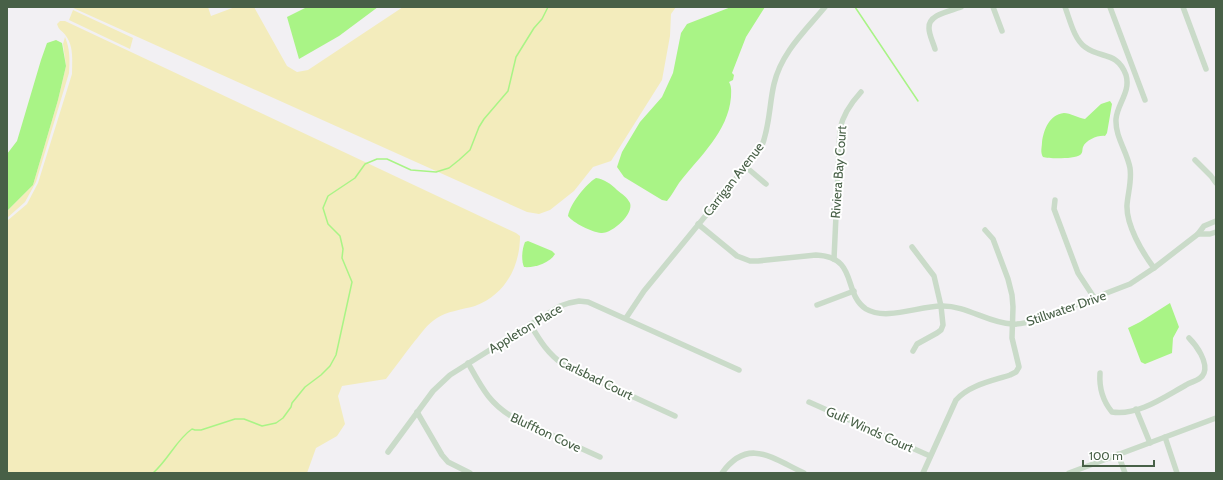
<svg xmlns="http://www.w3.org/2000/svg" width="1223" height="480" font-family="Cabin,sans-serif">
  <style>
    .green { fill: #f3ecbc }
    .water { fill: #a9f486 }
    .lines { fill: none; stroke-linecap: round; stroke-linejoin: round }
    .stream { stroke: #a9f486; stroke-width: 1.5 }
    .minor { stroke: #cadbc9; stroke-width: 5.5 }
    .labels { text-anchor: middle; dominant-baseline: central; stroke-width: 4; stroke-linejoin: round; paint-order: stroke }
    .street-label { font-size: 13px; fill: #486047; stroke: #fff }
  </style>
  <rect width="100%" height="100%" fill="#f2f0f3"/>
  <!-- green -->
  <g class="green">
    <path d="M71,7H208L211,16L235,7H254L287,66L297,72L308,70L403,7H676L671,14L670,36L662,80L611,161L593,167L574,191L550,210L539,214L527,212Z"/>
    <path d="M73,10L133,38L130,49L69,20Z"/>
    <path d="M60,21H65L516,233L520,236C520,267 505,295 475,306C464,309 445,312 437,318C427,324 421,334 414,342C404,355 395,367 386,379L342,386L338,396L345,424L337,436L316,448L307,473H7V221L27,204L38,183L72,74C72,61 74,47 66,36C63,31 59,31 57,24Z"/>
    <path d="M65,37C70,49 70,60 69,73L36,182L25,202L7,218V211L33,185L58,100L66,66L63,44Z"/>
  </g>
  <!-- water -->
  <g class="water">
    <path d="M307,7H378L339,36L299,59L287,17Z"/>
    <path d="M731,7H765L746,37L732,73L734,75L733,80L729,82C732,87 731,92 731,97C728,132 700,156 679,183C675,189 672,195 667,201L662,200L624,177L617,167L622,152L640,122L662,97L673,73L681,33L687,24Z"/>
    <path d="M56,40L62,43L66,66L58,100L33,185L7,211V154L17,141L41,60L47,43Z"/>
    <path d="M1110,101L1112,104L1107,133L1105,136C1098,135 1086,140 1083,147C1082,150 1083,153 1080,155C1075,159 1049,159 1043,157C1040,152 1042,147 1042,142C1044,129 1049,115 1064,113C1070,113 1079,118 1085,119L1101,104Z"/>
    <path d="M596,178C604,179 611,184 617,190C622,194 627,197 630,203C634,214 612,234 601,233C592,232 573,223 568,216C570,204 586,184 596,178Z"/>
    <path d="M528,241L552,251L555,254C550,263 534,268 524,267C521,260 522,249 525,242Z"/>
    <path d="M1170,303L1179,327L1173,338L1172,353L1145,364L1141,362L1128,328L1140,322Z"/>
  </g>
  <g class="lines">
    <!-- stream -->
    <g class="stream">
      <path d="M855,7L918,101"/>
      <path d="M153,473C168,460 177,439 192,429L195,430H201L235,419H244L262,426L276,423L283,418L291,407L292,403L305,387L321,375L330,366L336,355L352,282L342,258L343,249L340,236L328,224L323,208L328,196L355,178L365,164L377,159H387L411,170L436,172L449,168L459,160L470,150L479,127L484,119L508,91L516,57L534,28L542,19L548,7"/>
    </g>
    <!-- minor -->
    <g class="minor">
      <path d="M993,7L1002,31"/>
      <path d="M1065,7C1070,20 1074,39 1085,47C1101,59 1117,51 1126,75C1131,92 1117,104 1116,119C1115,137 1127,151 1130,168C1132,181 1128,192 1127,205C1126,225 1142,252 1154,268"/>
      <path d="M1110,7L1145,100"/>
      <path d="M1183,7L1206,69"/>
      <path d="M935,49C933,42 929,35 929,28C928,14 951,11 961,7"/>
      <path d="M1195,160L1211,176L1216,183"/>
      <path d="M746,167L766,184"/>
      <path d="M1055,200L1054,209L1078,273L1095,299"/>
      <path d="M698,224L737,256L750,261H758L816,255C859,257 842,293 866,309C886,321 919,306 941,306C966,305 988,323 1012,324C1021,325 1030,322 1039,319L1130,284L1154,268L1198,234L1204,226L1216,221"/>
      <path d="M1198,234H1210L1216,232"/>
      <path d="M912,247L934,276L941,306L943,325L941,330L937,333L917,344L913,351"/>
      <path d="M834,259L840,129C843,114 851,103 861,92"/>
      <path d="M817,305L854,291"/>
      <path d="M626,318L644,291L761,148C770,127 769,105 774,84C781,53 805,31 825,7"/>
      <path d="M530,324C540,341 548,354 564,365L675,416"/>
      <path d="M468,363C482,388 489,403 514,418L600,457"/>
      <path d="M1100,373C1099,388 1102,400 1112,412C1138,416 1164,397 1186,385C1192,381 1201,381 1204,373C1208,362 1197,346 1189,338"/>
      <path d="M809,402L930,456"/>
      <path d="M1136,409L1150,443"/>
      <path d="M417,412L442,455L448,462L470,473"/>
      <path d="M1165,437L1177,473"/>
      <path d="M388,452L433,391L450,375L560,306L569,303L579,301L588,302L739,370"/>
      <path d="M1118,454L1125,473"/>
      <path d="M722,473C748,437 772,458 804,473"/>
      <path d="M923,473L956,400C969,385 992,381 1010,375L1016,372L1019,367L1012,338L1013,307L1012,295L1008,279L993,239L985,230"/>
      <path d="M1069,473L1216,418"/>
    </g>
  </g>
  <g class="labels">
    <!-- street labels -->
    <g class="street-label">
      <text transform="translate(838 172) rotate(-86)">Riviera Bay Court</text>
      <text transform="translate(733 179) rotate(-52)">Carrigan Avenue</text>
      <text transform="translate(1066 308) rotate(-19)">Stillwater Drive</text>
      <text transform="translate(525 328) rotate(-31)">Appleton Place</text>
      <text transform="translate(596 378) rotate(26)">Carlsbad Court</text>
      <text transform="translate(870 429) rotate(24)">Gulf Winds Court</text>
      <text transform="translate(546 432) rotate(25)">Bluffton Cove</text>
    </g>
  </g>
  <!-- border -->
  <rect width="1223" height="480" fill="none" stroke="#486047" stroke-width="16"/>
  <!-- scale -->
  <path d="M1083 460v6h71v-6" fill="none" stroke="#486047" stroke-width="2"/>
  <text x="1089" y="460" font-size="12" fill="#486047" stroke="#ffffff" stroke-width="3" paint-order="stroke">100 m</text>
</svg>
